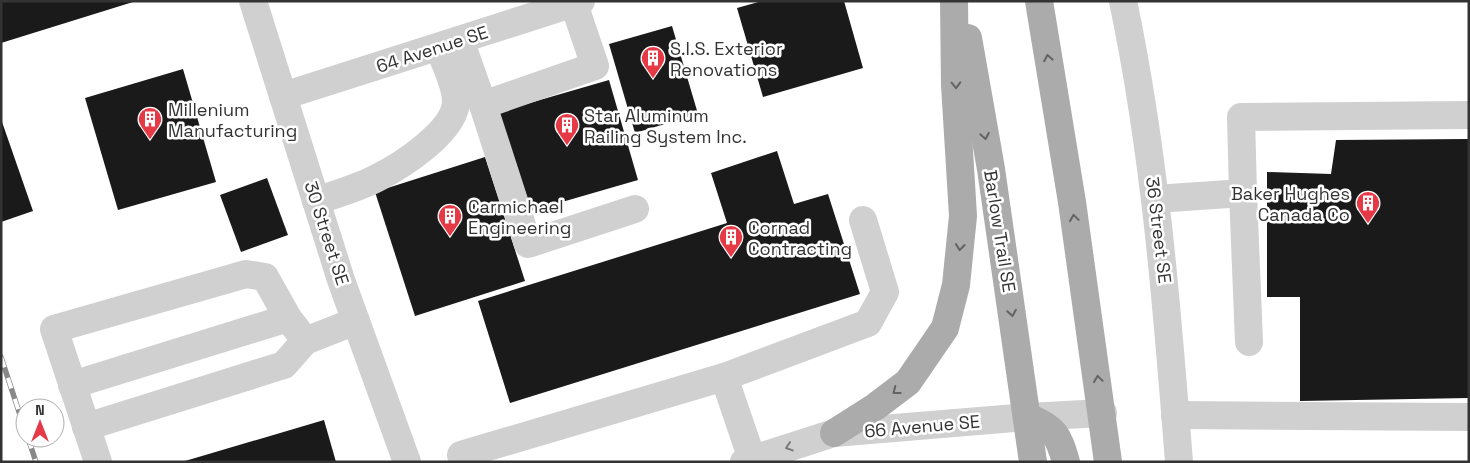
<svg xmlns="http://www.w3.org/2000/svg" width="1470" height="463" font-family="'Space Grotesk',sans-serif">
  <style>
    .building { fill: #1a1a1a }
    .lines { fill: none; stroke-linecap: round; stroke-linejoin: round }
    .minor { stroke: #d0d0d0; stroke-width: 28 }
    .major { stroke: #ababab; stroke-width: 28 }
    .rail-casing { stroke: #888; stroke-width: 5.5 }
    .rail { stroke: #fff; stroke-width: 4; stroke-dasharray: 11; stroke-linecap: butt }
    .oneway { stroke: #636363 }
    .oneway2 { stroke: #7a7a7a }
    .labels { text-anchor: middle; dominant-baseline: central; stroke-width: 5; stroke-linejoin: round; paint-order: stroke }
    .poi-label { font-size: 18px; fill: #333; stroke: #fff; text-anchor: start }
    .street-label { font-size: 18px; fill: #333; stroke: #fff }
  </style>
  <rect width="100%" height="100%" fill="#fff"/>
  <!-- building -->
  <g class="building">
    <path d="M1,1H133V2L1,43Z"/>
    <path d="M762,1H844L863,68L763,97L737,8Z"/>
    <path d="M672,26L698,114L635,133L609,44Z"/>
    <path d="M183,69L216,182L118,210L85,98Z"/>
    <path d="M609,80L638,180L524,213L495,113Z"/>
    <path d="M1,119L33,211L1,222Z"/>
    <path d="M1469,139V398L1300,401V297H1267V172L1331,174L1336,140Z"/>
    <path d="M777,151L794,204L828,194L860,294L510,403L478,301L727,223L711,173Z"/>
    <path d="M485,157L525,281L415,316L375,192Z"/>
    <path d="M267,178L288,235L241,252L220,195Z"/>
    <path d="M324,420L336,462H185V461Z"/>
  </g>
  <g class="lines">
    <!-- minor -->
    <g class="minor">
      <path d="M253,1L341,280L407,462"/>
      <path d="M1123,1C1155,153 1167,307 1179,462"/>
      <path d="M460,40L483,105L595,66L574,4"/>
      <path d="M283,96L581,1"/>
      <path d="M483,105L528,244L635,209"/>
      <path d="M1243,193L1249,342"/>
      <path d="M1155,199L1243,193L1241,117L1469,115"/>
      <path d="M316,201C336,194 358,188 377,178C401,166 456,131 456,101C456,84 444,63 439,47"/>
      <path d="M724,377L868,323L885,292L863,220"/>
      <path d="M72,385L288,318L298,331"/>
      <path d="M1175,415L1469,417"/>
      <path d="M86,427L284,365L305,341L356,321"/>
      <path d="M461,455L724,377L752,459"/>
      <path d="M98,462L54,329L246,274L265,277L288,318"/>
      <path d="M744,462L834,433L1028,417L1103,413"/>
    </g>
    <!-- major -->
    <g class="major">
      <path d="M1039,1L1072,202L1108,462"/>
      <path d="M968,38L991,169L1033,462"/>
      <path d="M1028,417C1055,429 1058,434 1066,462"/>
      <path d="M834,433L875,407L908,382L945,328L956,285L963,216L955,85L954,1"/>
    </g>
    <!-- rail casing -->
    <g class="rail-casing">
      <g id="rail">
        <path d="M1,357L25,430"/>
        <path d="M28,438L36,462"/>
      </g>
    </g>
    <!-- rail -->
    <use href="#rail" class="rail"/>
  </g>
  <!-- one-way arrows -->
  <defs><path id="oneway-chevron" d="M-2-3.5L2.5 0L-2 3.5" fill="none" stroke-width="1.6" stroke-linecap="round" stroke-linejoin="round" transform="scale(1.25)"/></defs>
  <g class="oneway">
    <use href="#oneway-chevron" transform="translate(1048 58) rotate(-100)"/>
    <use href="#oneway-chevron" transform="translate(956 85) rotate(88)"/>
    <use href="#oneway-chevron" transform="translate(985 136) rotate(80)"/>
    <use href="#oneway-chevron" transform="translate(1074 218) rotate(-98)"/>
    <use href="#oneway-chevron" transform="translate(960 247) rotate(96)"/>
    <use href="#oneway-chevron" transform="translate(1012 313) rotate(81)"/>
    <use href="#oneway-chevron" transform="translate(1098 379) rotate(-98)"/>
    <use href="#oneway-chevron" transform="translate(896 391) rotate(142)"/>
  </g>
  <use class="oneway2" href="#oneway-chevron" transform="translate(789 447) rotate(162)"/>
  <!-- icons -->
  <defs>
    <g id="building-pin" transform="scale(1.25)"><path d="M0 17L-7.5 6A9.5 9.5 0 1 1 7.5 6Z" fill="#e63946" stroke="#fff"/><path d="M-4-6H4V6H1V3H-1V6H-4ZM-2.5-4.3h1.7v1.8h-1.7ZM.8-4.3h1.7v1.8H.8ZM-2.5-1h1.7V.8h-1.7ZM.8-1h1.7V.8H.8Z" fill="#fff"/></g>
  </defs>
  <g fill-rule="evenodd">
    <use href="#building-pin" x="653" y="58"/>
    <use href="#building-pin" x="150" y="119"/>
    <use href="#building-pin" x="567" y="125"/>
    <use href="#building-pin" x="1368" y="203"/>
    <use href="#building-pin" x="450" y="216"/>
    <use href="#building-pin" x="731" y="237"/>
  </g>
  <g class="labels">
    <!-- poi labels -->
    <g class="poi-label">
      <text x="670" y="48">S.I.S. Exterior<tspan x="670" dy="21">Renovations</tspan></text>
      <text x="168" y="109">Millenium<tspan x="168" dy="21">Manufacturing</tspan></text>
      <text x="584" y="115">Star Aluminum<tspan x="584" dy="21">Railing System Inc.</tspan></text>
      <text x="1350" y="193" text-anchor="end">Baker Hughes<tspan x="1350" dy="21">Canada Co</tspan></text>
      <text x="468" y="206">Carmichael<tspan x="468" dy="21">Engineering</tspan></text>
      <text x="748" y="227">Cornad<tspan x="748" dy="21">Contracting</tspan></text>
    </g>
    <!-- street labels -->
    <g class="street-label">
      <text transform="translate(432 49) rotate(-18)">64 Avenue SE</text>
      <text transform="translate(1159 230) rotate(83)">36 Street SE</text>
      <text transform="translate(1000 231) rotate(81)">Barlow Trail SE</text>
      <text transform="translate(327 233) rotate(72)">30 Street SE</text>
      <text transform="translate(922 426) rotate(-5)">66 Avenue SE</text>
    </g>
  </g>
  <!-- border -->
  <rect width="1470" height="463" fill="none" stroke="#333333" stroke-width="5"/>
  <!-- north arrow -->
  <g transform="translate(40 423)"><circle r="24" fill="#ffffff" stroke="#adadad"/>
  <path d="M0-4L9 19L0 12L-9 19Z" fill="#e63946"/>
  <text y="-8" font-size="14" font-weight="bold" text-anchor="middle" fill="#333333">N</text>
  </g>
</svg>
